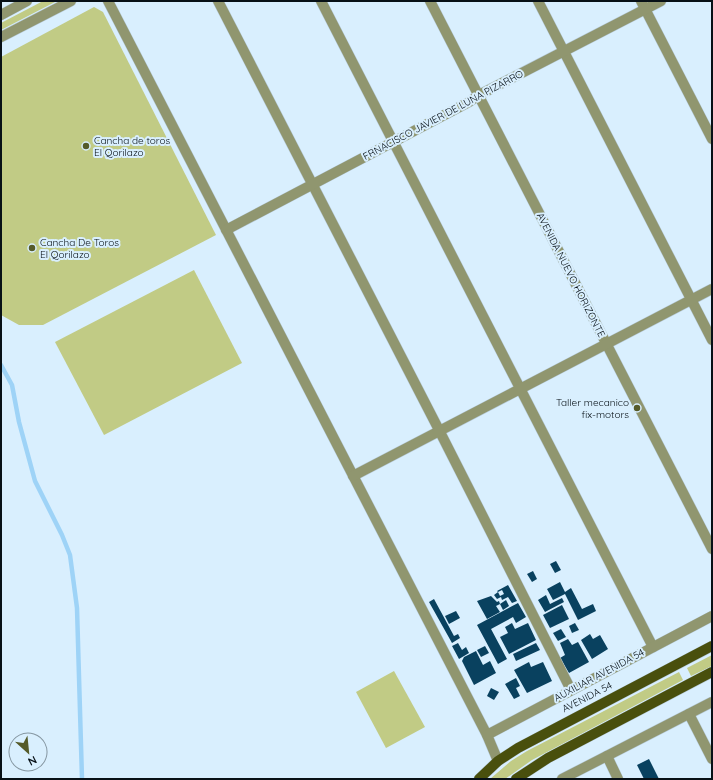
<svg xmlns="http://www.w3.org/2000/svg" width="713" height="780" font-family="Quicksand,sans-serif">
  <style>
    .green { fill: #c1cb85 }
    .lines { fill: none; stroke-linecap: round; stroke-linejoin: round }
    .stream { stroke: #9ed3f7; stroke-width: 4.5 }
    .building { fill: #09415f }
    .minor-casing { stroke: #b7cbd9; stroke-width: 11 }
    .major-casing { stroke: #b7cbd9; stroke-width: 11 }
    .minor { stroke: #90966f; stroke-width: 10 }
    .major { stroke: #494f0d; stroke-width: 10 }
    .poi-dot { fill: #555b2a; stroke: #d9effe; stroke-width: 1.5 }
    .labels { text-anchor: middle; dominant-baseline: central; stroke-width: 4; stroke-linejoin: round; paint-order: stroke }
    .street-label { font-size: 10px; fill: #071016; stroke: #d9effe }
    .poi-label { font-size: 10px; fill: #071016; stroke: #d9effe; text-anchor: start }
  </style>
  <rect width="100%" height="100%" fill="#d9effe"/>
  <!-- green -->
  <g class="green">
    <path d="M43,1H57L1,30V23Z"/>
    <path d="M94,7L103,12L216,235L43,325H19L1,315V57Z"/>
    <path d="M194,270L242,363L104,435L55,342Z"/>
    <path d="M712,655V666L691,676L687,668Z"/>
    <path d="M394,671L425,727L386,748L356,692Z"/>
    <path d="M679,672L683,680L532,760L505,779H490L511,761L527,751Z"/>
  </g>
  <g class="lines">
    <!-- stream -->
    <path class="stream" d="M1,365L12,385L19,422L35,481L62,535L70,555L77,608L82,779"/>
  </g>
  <!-- building -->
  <g class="building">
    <path d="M556,561L561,570L555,573L550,564Z"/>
    <path d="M533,571L537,579L532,582L527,574Z"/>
    <path d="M560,582L565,592L571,588L582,609L593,604L596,611L578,620L565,594L553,600L547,589Z"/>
    <path d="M508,585L517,601L512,603L508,597L502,600L501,597L497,599L494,595L498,592L500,596L504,594L502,590L498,592L497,591Z"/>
    <path d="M546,595L550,604L562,598L564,602L545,612L538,600Z"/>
    <path d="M491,596L497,602L499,601L500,604L496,606L500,612L487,619L477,601Z"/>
    <path d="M434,599L454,636L458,634L460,638L452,643L429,602Z"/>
    <path d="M506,600L509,606L503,610L500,604Z"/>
    <path d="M518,603L526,617L516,623L513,617L491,629L507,659L498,664L477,625Z"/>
    <path d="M562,605L569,619L550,628L543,615Z"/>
    <path d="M456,611L460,618L449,624L445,616Z"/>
    <path d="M512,623L515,629L528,623L536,640L509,654L500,637L508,633L505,627Z"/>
    <path d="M575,623L579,630L572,633L569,626Z"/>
    <path d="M561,629L566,637L558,641L553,633Z"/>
    <path d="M590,634L593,639L600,635L608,649L592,659L581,640Z"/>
    <path d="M568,639L572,645L578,642L589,662L569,673L560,658L565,655L560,643Z"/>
    <path d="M458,643L462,650L466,647L469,653L459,659L452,646Z"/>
    <path d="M536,643L540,650L516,661L513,654Z"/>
    <path d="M485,646L489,653L481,657L477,650Z"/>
    <path d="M476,651L483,665L490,661L496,673L474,685L462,661L464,657Z"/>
    <path d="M529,662L531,667L543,662L552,681L527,693L514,670Z"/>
    <path d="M516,678L520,686L516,688L520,696L514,699L505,684Z"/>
    <path d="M491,688L499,692L494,700L487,696Z"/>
    <path d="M649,759L659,779H644L637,765Z"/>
  </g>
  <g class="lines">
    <!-- minor casing -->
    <g class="minor-casing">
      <g id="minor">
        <path d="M108,1L487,735L498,761"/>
        <path d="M218,1L439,430L571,690"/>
        <path d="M321,1L653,647"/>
        <path d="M430,1L712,549"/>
        <path d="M538,1L712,340"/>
        <path d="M641,1L712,139"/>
        <path d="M1,15L27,1"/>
        <path d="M1,37L71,1"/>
        <path d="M226,230L469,102L479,95L661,1"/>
        <path d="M353,476L712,289"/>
        <path d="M689,714L712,759"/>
        <path d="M487,735L712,616"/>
        <path d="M607,756L618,779"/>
        <path d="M562,779L712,702"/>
      </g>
    </g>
    <!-- major casing -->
    <g class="major-casing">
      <g id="major">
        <path d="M479,779L498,761L518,748L712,646"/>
        <path d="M516,779L548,758L712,672"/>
      </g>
    </g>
    <!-- minor -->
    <use href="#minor" class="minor"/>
    <!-- major -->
    <use href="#major" class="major"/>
  </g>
  <!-- markers -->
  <g class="poi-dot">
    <circle cx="86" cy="146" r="4"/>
    <circle cx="32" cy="248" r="4"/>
    <circle cx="637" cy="408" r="4"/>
  </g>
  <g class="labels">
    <!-- street labels -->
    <g class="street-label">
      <text transform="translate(443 115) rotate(-28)">FRNACISCO JAVIER DE LUNA PIZARRO</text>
      <text transform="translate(571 275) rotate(63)">AVENIDA NUEVO HORIZONTE</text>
      <text transform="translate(599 675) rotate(-28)">AUXILIAR AVENIDA 54</text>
      <text transform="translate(587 697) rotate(-27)">AVENIDA 54</text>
    </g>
    <!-- poi labels -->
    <g class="poi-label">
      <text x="94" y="140">Cancha de toros<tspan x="94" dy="12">El Qorilazo</tspan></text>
      <text x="40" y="242">Cancha De Toros<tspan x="40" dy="12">El Qorilazo</tspan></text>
      <text x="629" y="402" text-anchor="end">Taller mecanico<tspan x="629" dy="12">fix-motors</tspan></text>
    </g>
  </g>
  <!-- border -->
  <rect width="713" height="780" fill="none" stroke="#071016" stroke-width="4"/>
  <!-- north arrow -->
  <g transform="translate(28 752) rotate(153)"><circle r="19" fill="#d9effe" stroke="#8596a1"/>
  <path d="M0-3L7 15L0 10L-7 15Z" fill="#555b2a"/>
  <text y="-6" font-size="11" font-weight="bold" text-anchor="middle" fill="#071016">N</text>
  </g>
</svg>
